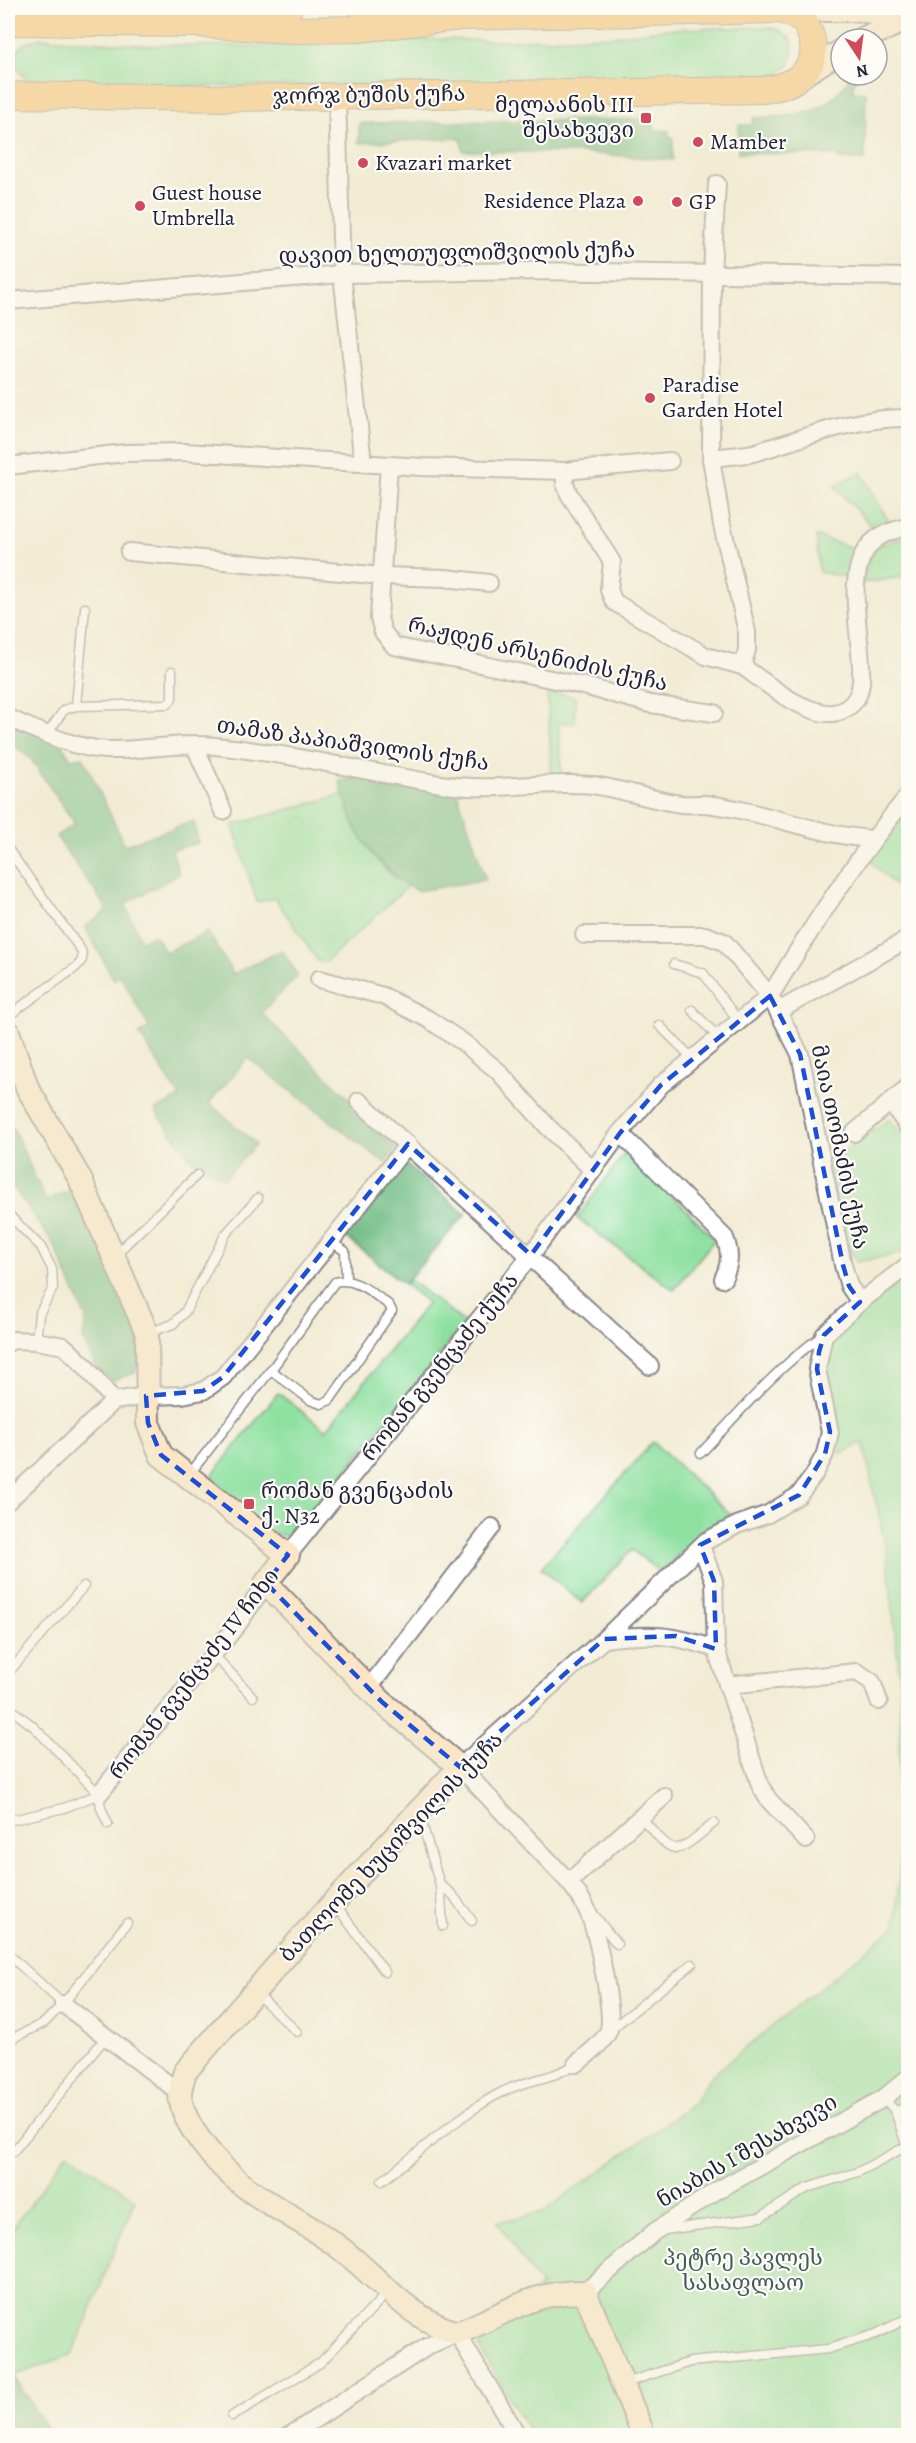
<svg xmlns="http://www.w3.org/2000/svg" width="916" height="2443" font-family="Alegreya,'Noto Serif Georgian',serif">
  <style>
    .green { fill: #8ee0a0; stroke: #58816e; stroke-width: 1.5 }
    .forest { fill: #72be86; stroke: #4a7060; stroke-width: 1.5 }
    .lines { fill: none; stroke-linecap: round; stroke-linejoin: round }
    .lane-casing { stroke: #8a8788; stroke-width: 11 }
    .street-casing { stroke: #8a8788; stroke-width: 20 }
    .secondary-casing { stroke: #8a8788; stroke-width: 26 }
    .primary-casing { stroke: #8a8788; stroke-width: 28 }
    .lane { stroke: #fff; stroke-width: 8 }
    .street { stroke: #fff; stroke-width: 16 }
    .secondary { stroke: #fde5c5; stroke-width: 22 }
    .primary { stroke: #f9bf6d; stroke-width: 26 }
    .marked { fill: none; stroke: #1d4ed8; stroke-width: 4.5; stroke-dasharray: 12 8; stroke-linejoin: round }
    .poi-dot { fill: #d1495b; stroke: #fdfcf7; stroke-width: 2 }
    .labels { text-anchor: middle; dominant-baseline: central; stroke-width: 4.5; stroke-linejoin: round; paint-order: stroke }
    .street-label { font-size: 22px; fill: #22223b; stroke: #fdfcf7 }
    .poi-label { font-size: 22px; fill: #22223b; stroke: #fdfcf7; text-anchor: start }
    .park-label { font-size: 22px; fill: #425b59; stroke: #fdfcf7 }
  </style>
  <rect width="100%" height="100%" fill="#fdfcf7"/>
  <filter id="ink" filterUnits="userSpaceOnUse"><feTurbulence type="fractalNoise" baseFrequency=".0167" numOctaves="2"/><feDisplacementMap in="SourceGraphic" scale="12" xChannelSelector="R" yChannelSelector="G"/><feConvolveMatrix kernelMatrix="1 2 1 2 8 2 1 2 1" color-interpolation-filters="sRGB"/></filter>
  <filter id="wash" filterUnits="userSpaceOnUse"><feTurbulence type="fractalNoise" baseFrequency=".008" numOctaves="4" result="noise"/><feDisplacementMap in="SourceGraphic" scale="24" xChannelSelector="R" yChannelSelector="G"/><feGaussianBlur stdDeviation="1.35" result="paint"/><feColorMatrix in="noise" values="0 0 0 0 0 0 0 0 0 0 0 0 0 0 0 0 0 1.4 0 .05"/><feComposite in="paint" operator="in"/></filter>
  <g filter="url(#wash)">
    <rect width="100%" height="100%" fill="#f3ecd6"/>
    <!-- green -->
    <g class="green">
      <path d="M767,27L780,30L792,40C794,58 792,68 774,75L537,84L46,87C10,79 2,44 42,38L145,45L254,46L445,39L498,41L613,36L667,29Z"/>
      <path d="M861,472L888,520L874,529L834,486Z"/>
      <path d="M816,536L856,549L848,577L819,572Z"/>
      <path d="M908,537V576L863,583L866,567L876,547L895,539Z"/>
      <path d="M547,691L575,697V723H559L562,779L552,780Z"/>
      <path d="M344,794C356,829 374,868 408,886L325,963L318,961L275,898L257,902L233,825Z"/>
      <path d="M904,810L908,813V898L866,857Z"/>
      <path d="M890,1119L908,1142V1252L857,1262L844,1240L828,1163Z"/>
      <path d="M627,1150L715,1239L674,1290L577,1218Z"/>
      <path d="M908,1275V2435H531L478,2346L484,2331L541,2286L497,2222L543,2212L694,2103L710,2077L895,1927L906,1787L899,1786L900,1682L887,1554L863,1442L840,1454L834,1397L824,1360L827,1347L835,1335Z"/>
      <path d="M410,1280L465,1323L293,1536C269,1541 226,1498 206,1483L278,1393L326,1430L428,1303L404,1284Z"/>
      <path d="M653,1442L734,1518L693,1540L661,1573L632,1550L582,1603L541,1568Z"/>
      <path d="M67,2152L135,2199L73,2354L13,2376L8,2368V2235Z"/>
    </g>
    <!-- forest -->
    <g class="forest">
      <path d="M851,75H857L852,92H866L865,160L838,159V155L738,153L739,125H753V118C797,115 826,118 851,75Z"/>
      <path d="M654,119V130L669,131V138H673V160L585,153L463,151L461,138L359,143V123Z"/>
      <path d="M8,722L61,743L71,759L83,757L125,845L194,821L198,843L172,850L179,874L125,904L141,941L155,935L165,952L208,932L233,974L282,950L298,976L261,1013L352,1101L350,1107L396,1148L385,1163L248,1058L209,1103L256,1144L224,1179L192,1161L155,1110L180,1097L139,1034L149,1027L120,975L114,980L85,927L108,910L56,836L75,824L31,759L8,741Z"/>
      <path d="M367,775L456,789L486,880L417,891L403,883L373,855L355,828L339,781Z"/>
      <path d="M9,1119L46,1201L76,1187L141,1341L140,1360L135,1373L111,1381L96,1367L83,1340L86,1318L53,1243L8,1180Z"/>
      <path d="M402,1161L466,1214L404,1284L343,1235Z"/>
      <path d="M8,2368L51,2435H8Z"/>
    </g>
  </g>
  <g filter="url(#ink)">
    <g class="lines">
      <!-- lane casing -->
      <g class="lane-casing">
        <g id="lane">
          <path d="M8,633L9,632"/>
          <path d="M76,706L85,608"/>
          <path d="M47,734L64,710L76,706L168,704L172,698V671"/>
          <path d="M8,849L81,950C84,959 82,962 75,968L8,1016"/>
          <path d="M674,964L703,973L738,1020"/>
          <path d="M692,1010L717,1036"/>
          <path d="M659,1025L692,1058"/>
          <path d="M8,1214L41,1247L52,1269L53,1288L39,1314L36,1341"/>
          <path d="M331,1242L345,1251L346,1279"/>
          <path d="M115,1255L197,1175"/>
          <path d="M148,1333L173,1324L185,1312L225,1235L258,1198"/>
          <path d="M701,1453C741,1411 776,1368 823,1335"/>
          <path d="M188,1476L271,1370L335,1282C356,1277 372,1293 389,1305L392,1311L330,1400L321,1404L310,1400L271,1370"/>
          <path d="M213,1654L253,1697"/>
          <path d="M8,1673L84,1586"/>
          <path d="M8,1707L33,1726L99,1794L101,1808L108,1824"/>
          <path d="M420,1816L440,1885L443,1926"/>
          <path d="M641,1817C677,1858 672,1857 714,1823"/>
          <path d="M8,1821L64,1808L99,1794"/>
          <path d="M440,1885L452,1894L472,1921"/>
          <path d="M335,1904L385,1972"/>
          <path d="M595,1916L617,1944"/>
          <path d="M8,1954L63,2004"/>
          <path d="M255,1992L297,2032"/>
          <path d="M609,2031L692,1964"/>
          <path d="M11,2039L44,2023L63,2004L127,1923"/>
          <path d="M884,2098L895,2111L908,2107"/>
          <path d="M895,2111L908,2150"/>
          <path d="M13,2152L105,2038"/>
          <path d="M382,2181C420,2152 461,2113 502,2092C527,2079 551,2080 576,2064"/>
          <path d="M664,2230L761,2217L807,2188L858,2172L907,2146"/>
          <path d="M625,2383L690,2362L828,2349L876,2334L908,2318"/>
          <path d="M232,2416L320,2363L388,2292"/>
        </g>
      </g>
      <!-- street casing -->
      <g class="street-casing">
        <g id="street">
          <path d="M337,95L342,274L363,463"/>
          <path d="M717,184L712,273L711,458L722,525L747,632V650L742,666C765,682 789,703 816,711C838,718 859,707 861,682C864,643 843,579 868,547C878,534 893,530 908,527"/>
          <path d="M8,301L342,274L529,271L908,277"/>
          <path d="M711,458C725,456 740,456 753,453C805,438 854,417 908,418"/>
          <path d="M389,465L379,618L383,632L394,646L584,686L650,704L714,713"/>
          <path d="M8,466L125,453L185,452L422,467L565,471L670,461"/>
          <path d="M565,471V484L569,494L612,562L609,590L614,602L706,656L742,666"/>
          <path d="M129,552L382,576L445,578L489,583"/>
          <path d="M8,718C39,731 72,748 106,750C143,751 179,742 215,746C294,754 369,773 448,785C496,792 543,780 592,785C622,789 651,800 681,804C691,805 702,803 713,805C766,812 817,835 872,839"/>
          <path d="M194,744L223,811"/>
          <path d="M319,979L383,996L428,1019L464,1043L498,1071L548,1127L593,1170"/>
          <path d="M780,1010L908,939"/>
          <path d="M359,1101L650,1366"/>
          <path d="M892,1104L908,1127"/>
          <path d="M620,1133L725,1238C731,1254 730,1264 723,1279"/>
          <path d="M854,1133L908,1087"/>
          <path d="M860,1302L849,1286L843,1265L800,1054L770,996C812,926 856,858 908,796"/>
          <path d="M8,1343L13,1340L36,1341L64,1346L85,1366L114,1401"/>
          <path d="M8,1501L114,1401L146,1396L182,1395L203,1391L223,1377L408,1144"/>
          <path d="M701,1546L714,1581L716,1649L760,1785L768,1799L806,1840"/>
          <path d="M288,1555L531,1255L620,1133L661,1085L770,996L724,942L705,935H584"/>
          <path d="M604,1639C651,1633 670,1634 716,1649"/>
          <path d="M727,1685L857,1672L872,1682L879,1701"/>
          <path d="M368,1689L492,1527"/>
          <path d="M99,1794L238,1624L266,1583"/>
          <path d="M569,1882L664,1796"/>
          <path d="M63,2004L180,2093"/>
          <path d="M576,2064C587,2055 601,2045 608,2032C616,2017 596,1931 589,1914C584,1902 577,1892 569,1882L460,1767L604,1639L706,1541L737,1525L768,1514L799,1495L814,1475L825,1454L830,1432L817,1369L824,1335L860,1302L908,1265"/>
          <path d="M585,2292L654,2232L716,2191L884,2098L908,2078"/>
          <path d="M289,2436L428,2346L457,2333L518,2436"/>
        </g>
      </g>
      <!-- secondary casing -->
      <g class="secondary-casing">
        <g id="secondary">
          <path d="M783,10H859L908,18"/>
          <path d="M862,39L908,19"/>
          <path d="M801,76L841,51"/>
          <path d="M8,1032L27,1087L80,1179L147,1333L148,1423L161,1455L288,1555L266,1583L382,1702L460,1767L310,1928L185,2072C183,2079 180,2087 180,2094C181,2113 192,2129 202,2143C243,2198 285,2208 336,2245C378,2276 406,2318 457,2333C505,2315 530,2291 585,2292L644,2436"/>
        </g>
      </g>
      <!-- primary casing -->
      <g class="primary-casing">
        <g id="primary">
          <path d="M362,8L403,13"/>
          <path d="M249,18L269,15L289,8"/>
          <path d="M8,22L197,24L293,30L359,29L460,17L783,10L803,20C829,59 803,85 763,90L227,98L8,95"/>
        </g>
      </g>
      <!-- lane -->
      <use href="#lane" class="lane"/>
      <!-- street -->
      <use href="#street" class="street"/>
      <!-- secondary -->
      <use href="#secondary" class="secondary"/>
      <!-- primary -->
      <use href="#primary" class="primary"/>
    </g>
  </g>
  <!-- marked area -->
  <path d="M0 0H916V2443H0ZM770,996L800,1054L843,1265L849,1286L860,1302L824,1335L819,1352L817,1369L830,1432L825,1454L799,1495L700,1545L714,1581L716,1649L676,1636L604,1639L460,1767L382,1702L266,1583L288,1555L161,1455L148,1423L146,1396L203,1391L223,1377L408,1144L531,1255L620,1133L661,1085Z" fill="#f3ecd6" fill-opacity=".55" fill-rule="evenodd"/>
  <path class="marked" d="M770,996L800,1054L843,1265L849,1286L860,1302L824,1335L819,1352L817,1369L830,1432L825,1454L799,1495L700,1545L714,1581L716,1649L676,1636L604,1639L460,1767L382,1702L266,1583L288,1555L161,1455L148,1423L146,1396L203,1391L223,1377L408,1144L531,1255L620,1133L661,1085Z"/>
  <!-- markers -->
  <g class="poi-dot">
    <rect x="640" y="112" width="12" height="12" rx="3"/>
    <circle cx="698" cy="142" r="6"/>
    <circle cx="363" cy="163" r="6"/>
    <circle cx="638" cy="201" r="6"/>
    <circle cx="677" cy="202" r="6"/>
    <circle cx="140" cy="206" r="6"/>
    <circle cx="650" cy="398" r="6"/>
    <rect x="243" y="1498" width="12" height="12" rx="3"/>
  </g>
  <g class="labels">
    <!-- street labels -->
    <g class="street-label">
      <text transform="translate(369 95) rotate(-1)">ჯორჯ ბუშის ქუჩა</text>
      <text transform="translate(457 253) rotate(-1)">დავით ხელთუფლიშვილის ქუჩა</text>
      <text transform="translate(538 654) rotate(13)">რაჟდენ არსენიძის ქუჩა</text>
      <text transform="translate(353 744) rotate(8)">თამაზ პაპიაშვილის ქუჩა</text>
      <text transform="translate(840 1147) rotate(78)">მაია თომაძის ქუჩა</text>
      <text transform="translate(440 1367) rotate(-51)">რომან გვენცაძე ქუჩა</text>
      <text transform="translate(194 1674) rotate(-52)">რომან გვენცაძე IV ჩიხი</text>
      <text transform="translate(391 1847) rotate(-46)">ბათლომე ხუციშვილის ქუჩა</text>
      <text transform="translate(747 2151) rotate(-30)">ნიაბის I შესახვევი</text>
    </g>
    <!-- poi labels -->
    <g class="poi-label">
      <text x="634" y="105" text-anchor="end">მელაანის III<tspan x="634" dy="25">შესახვევი</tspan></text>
      <text x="710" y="142">Mamber</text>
      <text x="375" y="163">Kvazari market</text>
      <text x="152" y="193">Guest house<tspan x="152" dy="25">Umbrella</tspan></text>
      <text x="626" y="201" text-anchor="end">Residence Plaza</text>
      <text x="689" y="202">GP</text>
      <text x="662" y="385">Paradise<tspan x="662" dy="25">Garden Hotel</tspan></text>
      <text x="261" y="1491">რომან გვენცაძის<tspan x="261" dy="25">ქ. N32</tspan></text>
    </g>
    <!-- park labels -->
    <g class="park-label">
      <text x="743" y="2258">პეტრე პავლეს<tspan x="743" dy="25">სასაფლაო</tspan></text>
    </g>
  </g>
  <!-- margin -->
  <rect width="916" height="2443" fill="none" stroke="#fdfcf7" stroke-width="30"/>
  <!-- north arrow -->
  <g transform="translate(859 57) rotate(167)"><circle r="28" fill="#fdfcf7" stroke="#a5a5ac" stroke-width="1.5"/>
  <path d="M0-4.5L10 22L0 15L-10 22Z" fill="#d1495b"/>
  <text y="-9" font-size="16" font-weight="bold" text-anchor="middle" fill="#22223b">N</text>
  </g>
</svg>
